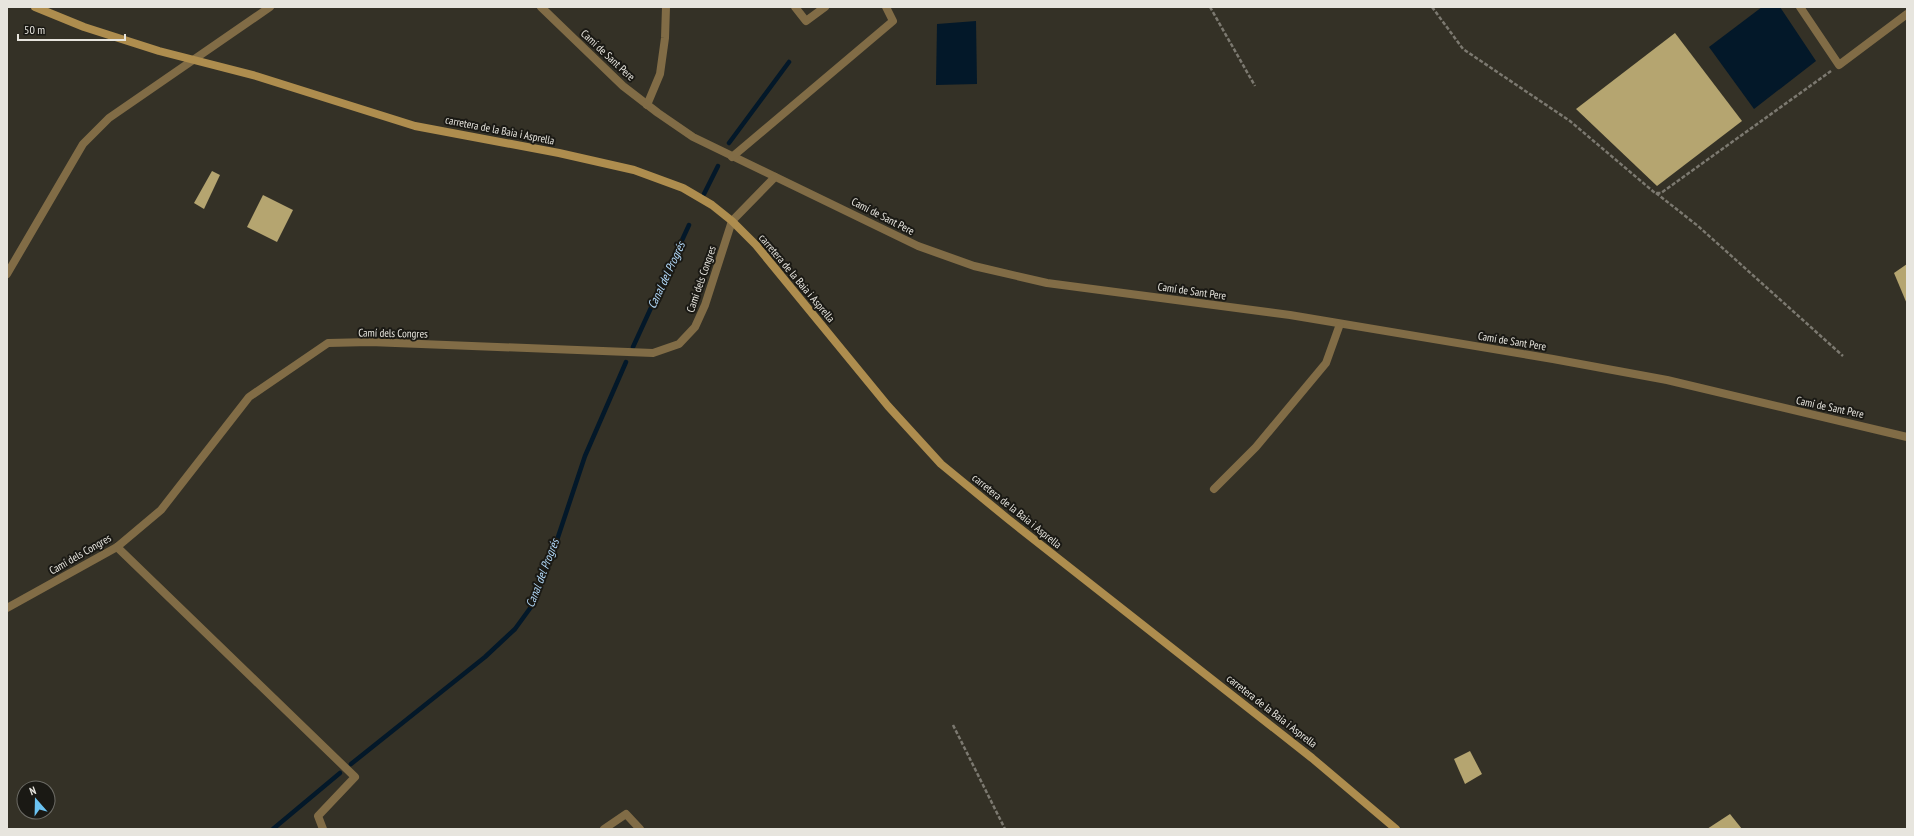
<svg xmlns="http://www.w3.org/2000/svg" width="1914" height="836" font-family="'PT Sans Narrow',sans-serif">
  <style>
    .water { fill: #031829 }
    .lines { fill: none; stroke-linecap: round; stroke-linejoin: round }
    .stream { stroke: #031829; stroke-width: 4.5 }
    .building { fill: #b5a570 }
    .path { stroke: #7c7970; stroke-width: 2.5; stroke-dasharray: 4 2; stroke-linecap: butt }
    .lane { stroke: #816c46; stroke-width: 8 }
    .street { stroke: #816c46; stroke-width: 8 }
    .secondary { stroke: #ae8d4e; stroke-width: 8 }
    .labels { text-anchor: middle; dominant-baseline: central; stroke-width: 4; stroke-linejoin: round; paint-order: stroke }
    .street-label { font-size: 11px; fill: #e7e5de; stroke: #1a1914 }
    .water-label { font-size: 12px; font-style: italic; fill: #b3dafb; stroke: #1a1914 }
  </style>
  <rect width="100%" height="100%" fill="#343126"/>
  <!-- water -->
  <g class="water">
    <path d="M1762,7H1780L1816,61L1754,109L1709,47Z"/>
    <path d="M976,21L977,84L936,85L937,24Z"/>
  </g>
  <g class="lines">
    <!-- stream -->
    <g class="stream">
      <path d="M729,143L789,62"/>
      <path d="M704,194L718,166"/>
      <path d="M633,347L689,225"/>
      <path d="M351,764L485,657L515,629L531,607L551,558L585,456L626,362"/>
      <path d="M273,829L340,773"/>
    </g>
  </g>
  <!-- building -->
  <g class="building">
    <path d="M1675,33L1742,121L1657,186L1576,109Z"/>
    <path d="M212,171L220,175L204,209L194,203Z"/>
    <path d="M263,195L293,210L277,242L247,227Z"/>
    <path d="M1907,264V304L1894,273Z"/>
    <path d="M1470,751L1482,774L1465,784L1454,759Z"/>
    <path d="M1730,814L1742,829H1707Z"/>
  </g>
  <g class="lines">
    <!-- path -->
    <g class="path">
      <path d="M1210,7L1255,86"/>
      <path d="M1432,7L1463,49L1570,121L1655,193H1661L1831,71"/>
      <path d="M1656,193L1698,226L1843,356"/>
      <path d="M953,725L1005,829"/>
    </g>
    <!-- lane -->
    <path class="lane" d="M7,274L83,144L109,118L270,7"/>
    <!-- street -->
    <g class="street">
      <path d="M541,7L623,86L658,113L693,137L918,246L974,266L1047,283L1290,315L1553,359L1667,380L1907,437"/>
      <path d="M795,7L806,21L825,7"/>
      <path d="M1800,7L1839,65L1907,14"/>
      <path d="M647,105L660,74L665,38L666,7"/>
      <path d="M732,157L893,21L886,7"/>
      <path d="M1214,489L1256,447L1326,363L1340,324"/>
      <path d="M117,547L355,777L318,816L323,829"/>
      <path d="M7,608L117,547L161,510L249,397L328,343L370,342L653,353L679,344L695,327L705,305L732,221L775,177"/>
      <path d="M604,829L626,814L640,829"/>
    </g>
    <!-- secondary -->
    <path class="secondary" d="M35,7L84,27L159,51L256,76L415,126L559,153L634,170L683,188L712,205L732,221L756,245L888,406L941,464L1008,519L1312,758L1396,829"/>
  </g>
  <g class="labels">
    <!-- street labels -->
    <g class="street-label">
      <text transform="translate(608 55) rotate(43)">Camí de Sant Pere</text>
      <text transform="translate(500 130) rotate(11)">carretera de la Baia i Asprella</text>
      <text transform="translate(883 216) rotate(27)">Camí de Sant Pere</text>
      <text transform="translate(797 278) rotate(50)">carretera de la Baia i Asprella</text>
      <text transform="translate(701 279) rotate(-71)">Camí dels Congres</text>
      <text transform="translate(1192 291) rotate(8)">Camí de Sant Pere</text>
      <text transform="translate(393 333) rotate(1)">Camí dels Congres</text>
      <text transform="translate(1512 341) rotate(9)">Camí de Sant Pere</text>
      <text transform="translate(1830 407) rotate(12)">Camí de Sant Pere</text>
      <text transform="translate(1017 511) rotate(39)">carretera de la Baia i Asprella</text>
      <text transform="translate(80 554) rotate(-30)">Camí dels Congres</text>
      <text transform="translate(1272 711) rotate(38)">carretera de la Baia i Asprella</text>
    </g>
    <!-- water labels -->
    <g class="water-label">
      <text transform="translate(666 275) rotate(-65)">Canal del Progrés</text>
      <text transform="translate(542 573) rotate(-69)">Canal del Progrés</text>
    </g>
  </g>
  <!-- border -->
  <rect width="1914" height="836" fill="none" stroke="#e7e5de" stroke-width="16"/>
  <!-- north arrow -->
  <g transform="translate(36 800) rotate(340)"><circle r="19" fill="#1a1914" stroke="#6c6b65"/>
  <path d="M0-3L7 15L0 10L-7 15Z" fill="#6bc3f2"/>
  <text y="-6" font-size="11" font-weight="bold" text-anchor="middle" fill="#e7e5de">N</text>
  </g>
  <!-- scale -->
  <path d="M18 34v6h107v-6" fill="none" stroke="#e7e5de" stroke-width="2"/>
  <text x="24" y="34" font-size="12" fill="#e7e5de" stroke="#1a1914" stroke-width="3" paint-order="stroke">50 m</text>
</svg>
